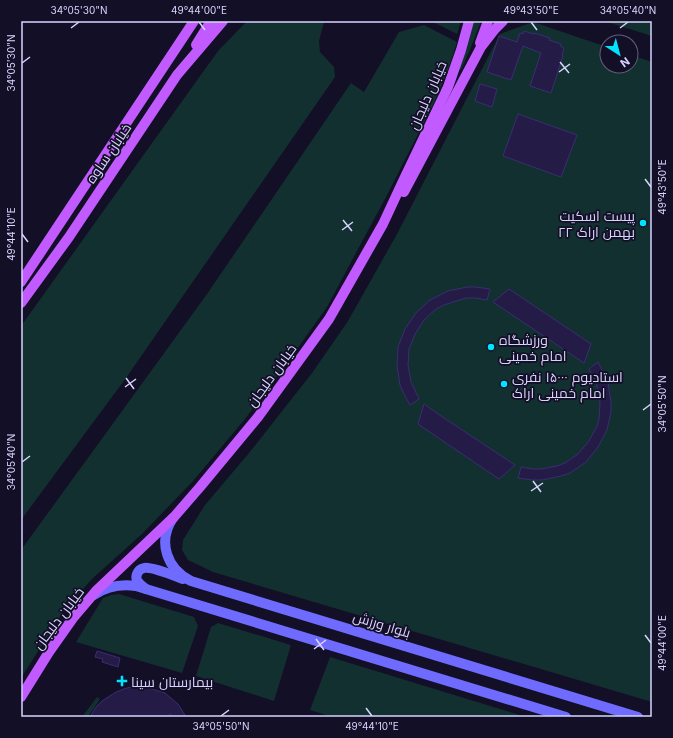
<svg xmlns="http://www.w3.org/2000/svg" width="673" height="738" font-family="Inter,Cairo,sans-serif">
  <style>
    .green { fill: #12302f }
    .building { fill: #241b47; stroke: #3b2d73 }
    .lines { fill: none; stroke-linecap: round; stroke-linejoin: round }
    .secondary { stroke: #6f6bff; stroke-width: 10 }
    .primary { stroke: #c25bff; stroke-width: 10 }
    .ticks { fill: none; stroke: #d9d4ff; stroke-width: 1.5 }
    .poi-dot { fill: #00e5ff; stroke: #130f26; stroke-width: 1.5 }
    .labels { text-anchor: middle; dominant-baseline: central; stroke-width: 3.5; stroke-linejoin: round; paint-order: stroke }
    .street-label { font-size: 14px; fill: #d9d4ff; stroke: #130f26 }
    .poi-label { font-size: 14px; fill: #d9d4ff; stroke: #130f26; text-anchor: start }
    .neatline { fill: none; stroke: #d9d4ff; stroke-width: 1.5 }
    .ticks-label { font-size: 10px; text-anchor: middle; fill: #d9d4ff }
  </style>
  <rect width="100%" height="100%" fill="#130f26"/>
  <!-- green -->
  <g class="green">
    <path d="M247,21H322L324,22L319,41L320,52L334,67L335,77L126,378L21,520V326L218,51Z"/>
    <path d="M431,21H461L457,34Z"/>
    <path d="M473,21H481L470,50L461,70L459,69Z"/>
    <path d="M604,21H643L652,24V36Z"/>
    <path d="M533,22L607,47V66H631V55L652,62V702L213,572L188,560L182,550L183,540L205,505L249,453L312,373L348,321L397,234L467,98L500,34Z"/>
    <path d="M424,25L457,42L448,70L433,105L386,197L327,307L297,349L245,419L193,481L143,533L93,578L65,609L21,678V550L207,294L351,83L364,92L399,32Z"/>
    <path d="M119,594L194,617L198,626L182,673L76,642L103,598L111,595Z"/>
    <path d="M218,623L291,645L274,701L196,676L211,627Z"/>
    <path d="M330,657L526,717H332L310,710Z"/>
    <path d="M97,697L100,699L88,717H82Z"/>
  </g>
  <!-- building -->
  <g class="building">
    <path d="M524,31L534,34V33L550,38L549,40L561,44L560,46L564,48L562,55L563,56L551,93L530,86L541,53L523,46L511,80L487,72L499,36L517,42L520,33L523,34Z"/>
    <path d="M480,84L497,89L492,107L475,101Z"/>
    <path d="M518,114L577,135L561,177L503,156Z"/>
    <path d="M467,287H476L490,289L487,300L476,298H467L459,300L444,305L436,309L424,320L415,334L409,349L408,365L411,382L419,399L410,405L404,394L400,385L397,366L398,347L405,329L416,313L430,300L448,291Z"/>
    <path d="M509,289L591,344L584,363L493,302Z"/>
    <path d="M598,362L604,374L608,383L611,402V411L607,430L598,447L586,462L570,473L561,476L542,480H532L518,478L521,467L533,469H541L557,466L565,463L578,454L589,441L597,426L599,419L600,402L597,386L594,378L589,369Z"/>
    <path d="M424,404L441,416L515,465L499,479L418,424Z"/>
    <path d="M97,651L120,658L118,667L102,662L103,659L95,657Z"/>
    <path d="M137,679L149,688L165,693L172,699L178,704L186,717H174L170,714L167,717H90L96,707L102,701L116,692L127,688L132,687Z"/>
  </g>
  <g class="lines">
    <!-- secondary -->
    <g class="secondary">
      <path d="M173,518C157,542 167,569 191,581L638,717"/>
      <path d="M146,589C141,585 134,581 137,574C138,571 140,569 144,568C151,566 175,576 183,579"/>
      <path d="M94,595C107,586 121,584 136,586L566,717"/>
    </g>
    <!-- primary -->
    <g class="primary">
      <path d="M480,43L488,21"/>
      <path d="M196,45L211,21"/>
      <path d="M404,192L481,47L495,29L503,21"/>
      <path d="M21,282L194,21"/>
      <path d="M21,303L69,237L177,75L223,21"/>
      <path d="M21,697L49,652L73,618L96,591L174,517L200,487L258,417L329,319L383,224L403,181L448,87L461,50L469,21"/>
    </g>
  </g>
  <!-- ticks -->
  <path class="ticks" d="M199,22L205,30M531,22L537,30M71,28L79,22M620,28L628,22M560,62L569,73M22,63L30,57M559,72L570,64M645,179L651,187M343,220L352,231M342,230L353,222M22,234L28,242M126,378L134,389M125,387L136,379M643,410L651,404M22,462L30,456M533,481L541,492M531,491L543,483M645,635L651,643M316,639L324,650M314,649L326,640M366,708L372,716M221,716L229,710"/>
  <!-- markers -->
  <g class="poi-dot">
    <circle cx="643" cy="223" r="4"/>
    <circle cx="491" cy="347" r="4"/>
    <circle cx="504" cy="384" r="4"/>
    <path d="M120 675h4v4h4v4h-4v4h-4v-4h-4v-4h4z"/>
  </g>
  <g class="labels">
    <!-- street labels -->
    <g class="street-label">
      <text transform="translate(427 95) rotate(-66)">خیابان دلیجان</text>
      <text transform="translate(108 153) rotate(-56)">خیابان ساوه</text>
      <text transform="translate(271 375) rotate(-54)">خیابان دلیجان</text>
      <text transform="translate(58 618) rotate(-53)">خیابان دلیجان</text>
      <text transform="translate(382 624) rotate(17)">بلوار ورزش</text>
    </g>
    <!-- poi labels -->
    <g class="poi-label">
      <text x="635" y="215" text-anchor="end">پیست اسکیت<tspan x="635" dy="16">۲۲ بهمن اراک</tspan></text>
      <text x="499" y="339">ورزشگاه<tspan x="499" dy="16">امام خمینی</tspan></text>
      <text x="512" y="376">استادیوم ۱۵۰۰۰ نفری<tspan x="512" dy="16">امام خمینی اراک</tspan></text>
      <text x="131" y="681">بیمارستان سینا</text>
    </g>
  </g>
  <!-- border -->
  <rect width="673" height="738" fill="none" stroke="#130f26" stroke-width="44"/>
  <!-- north arrow -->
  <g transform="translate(619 54) rotate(144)"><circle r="19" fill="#130f26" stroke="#625e7d"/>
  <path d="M0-3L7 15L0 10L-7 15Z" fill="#00e5ff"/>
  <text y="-6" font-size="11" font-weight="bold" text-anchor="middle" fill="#d9d4ff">N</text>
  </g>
  <rect x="22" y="22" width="629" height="694" class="neatline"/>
  <g class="ticks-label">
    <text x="79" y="14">34°05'30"N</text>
    <text x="199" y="14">49°44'00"E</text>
    <text x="531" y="14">49°43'50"E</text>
    <text x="628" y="14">34°05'40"N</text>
    <text transform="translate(11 63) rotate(-90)" y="4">34°05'30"N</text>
    <text transform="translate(662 187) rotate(-90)" y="4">49°43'50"E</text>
    <text transform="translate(11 234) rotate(-90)" y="4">49°44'10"E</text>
    <text transform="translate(662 404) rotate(-90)" y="4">34°05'50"N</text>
    <text transform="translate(11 462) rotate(-90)" y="4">34°05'40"N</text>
    <text transform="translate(662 643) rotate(-90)" y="4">49°44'00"E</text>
    <text x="221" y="730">34°05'50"N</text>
    <text x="372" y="730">49°44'10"E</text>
  </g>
</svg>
